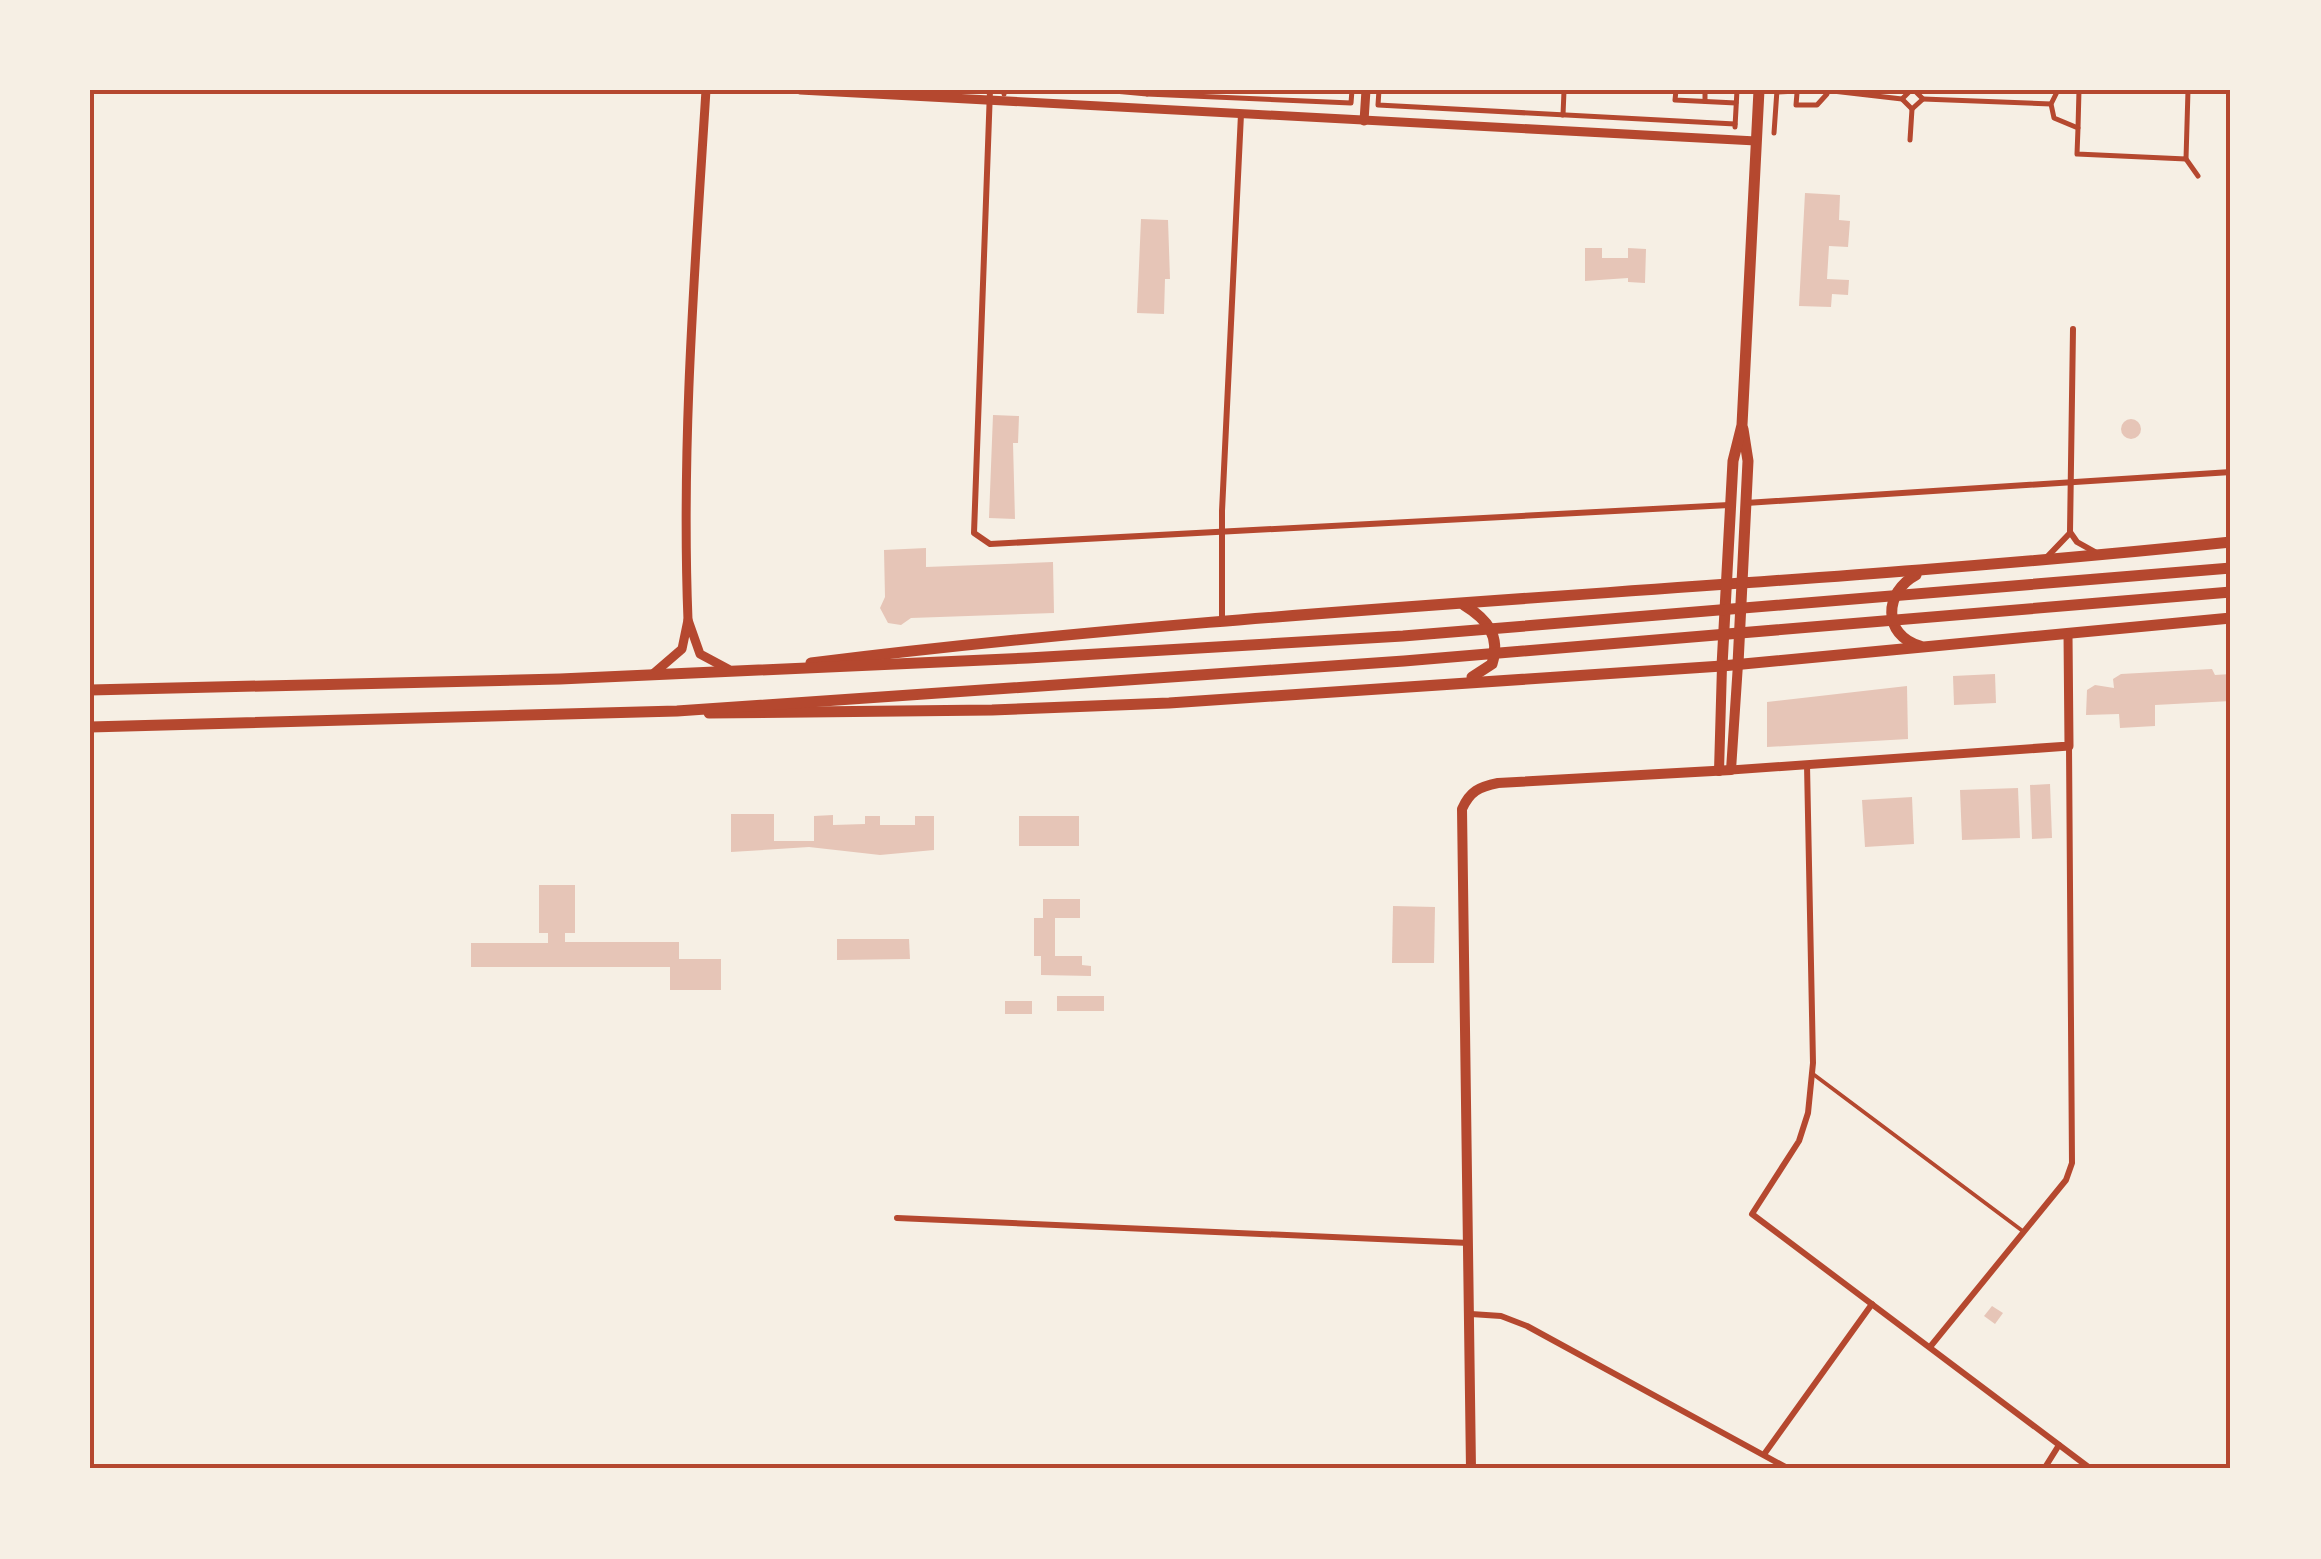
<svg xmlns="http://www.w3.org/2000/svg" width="2321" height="1559" font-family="'Golos Text',sans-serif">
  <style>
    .building { fill: #e6c5b7 }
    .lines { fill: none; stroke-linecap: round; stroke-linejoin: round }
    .service { stroke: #b5482f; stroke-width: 4 }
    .pedestrian { stroke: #b5482f; stroke-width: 5 }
    .minor { stroke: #b5482f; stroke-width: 6 }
    .tertiary { stroke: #b5482f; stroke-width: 9 }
    .secondary { stroke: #b5482f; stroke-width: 10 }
    .primary { stroke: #b5482f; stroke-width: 11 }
    .trunk { stroke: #b5482f; stroke-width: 11 }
    .neatline { fill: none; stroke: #b5482f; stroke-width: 4 }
  </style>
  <rect width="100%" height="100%" fill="#f6efe4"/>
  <!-- building -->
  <g class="building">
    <path d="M1805,193L1840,195L1839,220L1850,221L1848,247L1829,246L1827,279L1849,280L1848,295L1832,294L1831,307L1799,306Z"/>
    <path d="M1141,219L1168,220L1170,279H1165L1164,314L1137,313Z"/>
    <path d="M1585,248H1602V258H1628V248L1646,249L1645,283L1628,282V278L1585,281Z"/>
    <path d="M993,415L1019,416L1018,443H1013L1015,519L989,518Z"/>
    <circle cx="2131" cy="429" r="10"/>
    <path d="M926,548V567L1053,562L1054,613L911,618L901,625L888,623L880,608L885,597L884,550Z"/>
    <path d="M2212,669L2215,675L2231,674V701L2155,705V726L2120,728L2119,714L2086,715L2087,690L2095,685L2114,688L2113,679L2121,674Z"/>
    <path d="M1995,674L1996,703L1954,705L1953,676Z"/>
    <path d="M1907,686L1908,739L1767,747V702Z"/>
    <path d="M2050,784L2052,838L2032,839L2030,785Z"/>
    <path d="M2018,788L2020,838L1962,840L1960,790Z"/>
    <path d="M1912,797L1914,844L1865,847L1862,800Z"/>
    <path d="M731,814H774V841H814V816L833,815V825L865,824V816H880V825H915V816H934V850L880,855L809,847L731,852Z"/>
    <rect x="1019" y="816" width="60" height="30"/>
    <path d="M539,885H575V933H565V942H679V959H721V990H670V967H471V943H548V933H539Z"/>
    <path d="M1043,899H1080V918H1055V956H1082V965L1091,966V976L1041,975V956H1034V918H1043Z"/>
    <path d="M1393,906L1435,907L1434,963H1392Z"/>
    <path d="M837,939H909L910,959L837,960Z"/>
    <rect x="1057" y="996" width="47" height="15"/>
    <rect x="1005" y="1001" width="27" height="13"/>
    <path d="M1992,1306L2003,1313L1995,1324L1984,1316Z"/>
  </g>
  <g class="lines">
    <!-- service -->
    <path class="service" d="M1813,1074L2024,1232"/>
    <!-- pedestrian -->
    <g class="pedestrian">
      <path d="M1103,90L1147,94"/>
      <path d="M1147,90V94L1351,103L1352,90"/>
      <path d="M1379,90L1378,105L1735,124"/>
      <path d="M1676,90L1675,100L1736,103"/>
      <path d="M1824,90L1902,99L1912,109L1923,99L1914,90"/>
      <path d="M2058,90L2051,104L2054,118L2078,128L2077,154L2186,159L2188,90"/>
      <path d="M1776,92L1797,91"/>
      <path d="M1797,93L1796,105H1817L1827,94"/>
      <path d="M1004,94V90"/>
      <path d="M1902,99L1911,90"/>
      <path d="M1923,99L2051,104"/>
      <path d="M1705,101V90"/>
      <path d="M1563,115L1564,91"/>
      <path d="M1735,127L1737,90"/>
      <path d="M2078,128L2079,90"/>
      <path d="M1774,133L1777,90"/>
      <path d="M1910,140L1912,109"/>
      <path d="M2186,159L2198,176"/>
    </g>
    <!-- minor -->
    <g class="minor">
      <path d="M990,90L974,533L990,544L1729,505"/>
      <path d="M2073,329L2070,532L2077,542L2095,552"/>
      <path d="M1746,503L2231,472"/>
      <path d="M2048,556L2070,533"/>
      <path d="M1222,622V511L1241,114"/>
      <path d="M1807,765L1813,1063L1808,1113L1799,1141L1752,1214L2091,1469"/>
      <path d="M897,1218L1469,1243"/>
      <path d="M1471,1314L1501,1316L1527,1326L1789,1469"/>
      <path d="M1930,1347L2066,1180L2072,1163L2069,746"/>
      <path d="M1765,1453L1872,1304"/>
      <path d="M2044,1469L2059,1445"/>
    </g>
    <!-- tertiary -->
    <g class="tertiary">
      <path d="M800,90L1756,141"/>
      <path d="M1364,121L1366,90"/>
      <path d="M688,620C681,443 695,267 706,90"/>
      <path d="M653,674L682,649L688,620L700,654L728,669"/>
      <path d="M1731,770L2069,746L2068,634"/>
    </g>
    <!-- secondary -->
    <g class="secondary">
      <path d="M1719,771L1722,666"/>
      <path d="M1471,1469L1462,809C1470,791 1479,787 1498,783L1731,770L1738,664"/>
    </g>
    <!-- primary -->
    <g class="primary">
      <path d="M1916,575C1884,592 1882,635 1920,646"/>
      <path d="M1464,605C1487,619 1501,636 1492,664L1472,677"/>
      <path d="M811,663C1282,604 1758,591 2231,542"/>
      <path d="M1738,664L1748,461L1743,429"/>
      <path d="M1722,666L1733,461L1742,425L1759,90"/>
      <path d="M709,713L992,710L1169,703L1722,666L2231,618"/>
    </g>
    <!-- trunk -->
    <g class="trunk">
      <path d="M90,690L560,679L1028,658L1403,636L2231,568"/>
      <path d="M90,727L677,711L1404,661L2231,592"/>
    </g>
  </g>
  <!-- border -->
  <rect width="2321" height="1559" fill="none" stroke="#f6efe4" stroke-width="185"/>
  <rect x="92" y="92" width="2136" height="1374" class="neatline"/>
</svg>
